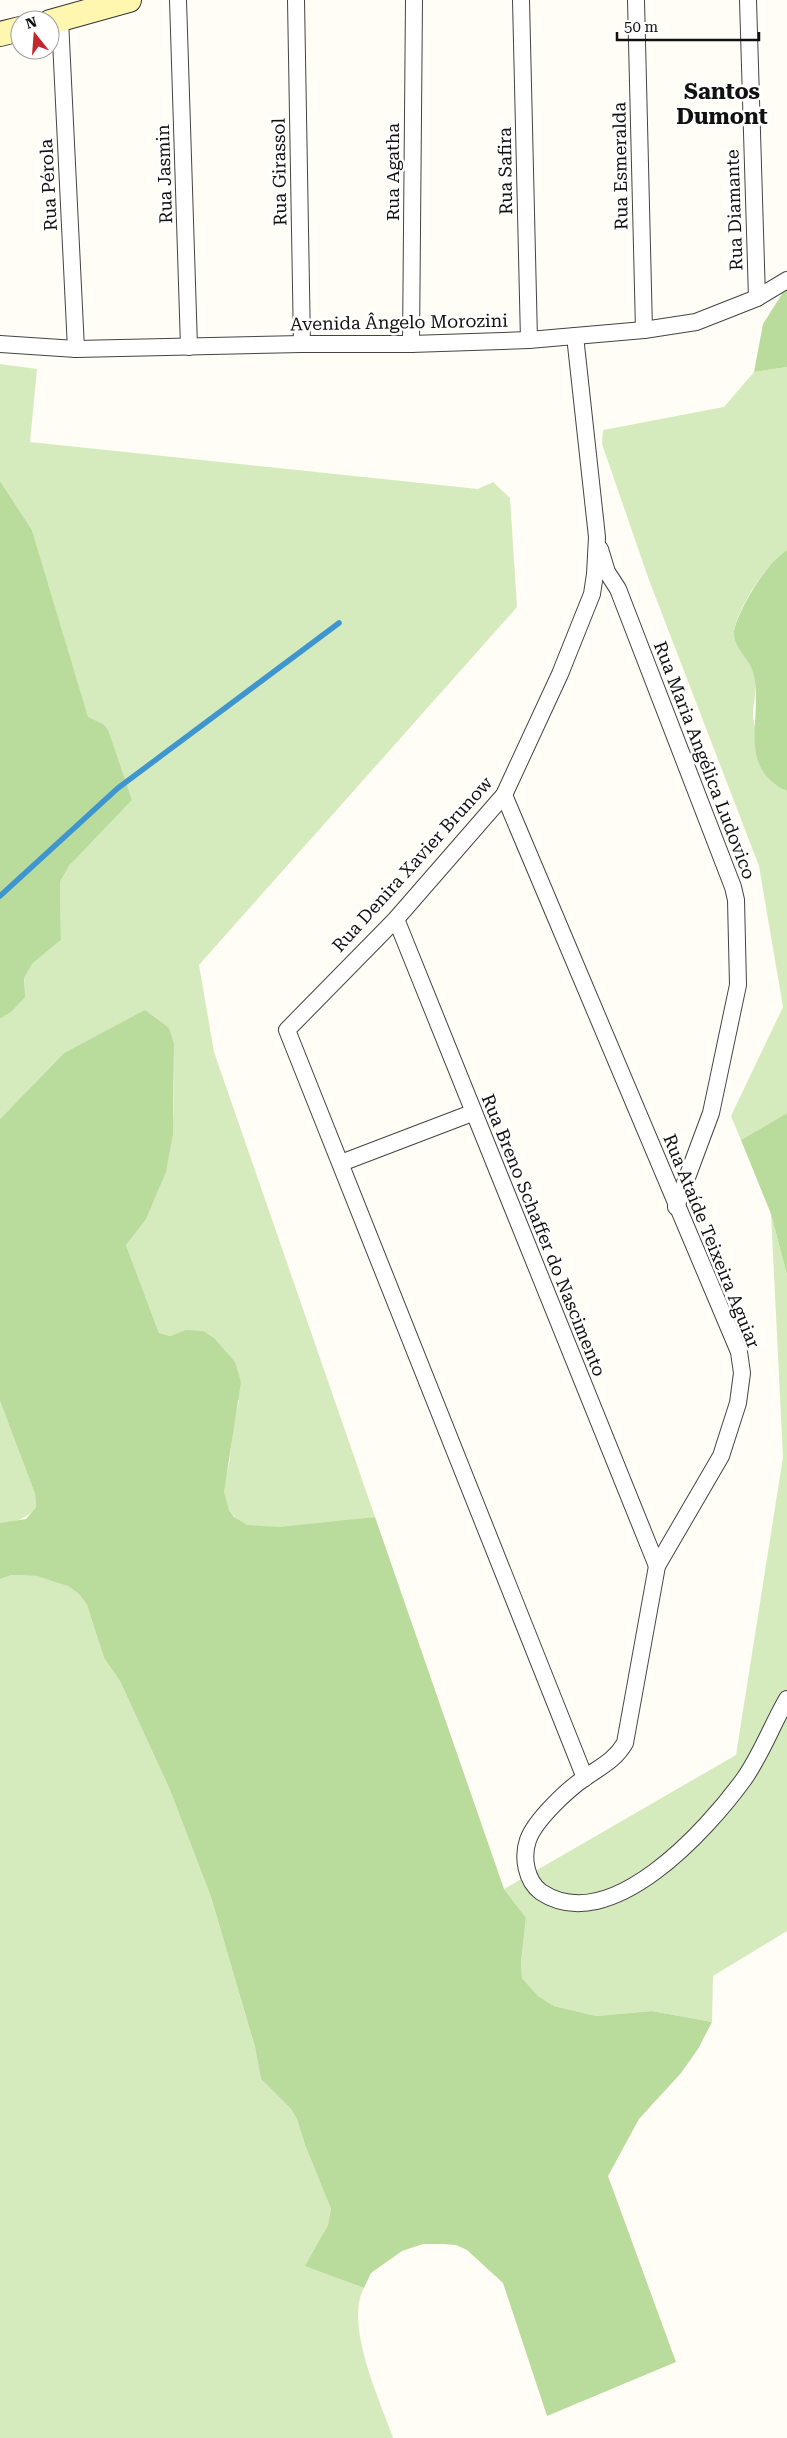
<svg xmlns="http://www.w3.org/2000/svg" width="787" height="2438" font-family="'Roboto Serif',serif">
  <style>
    .green { fill: #d5ebbd }
    .forest { fill: #b9dc9c }
    .lines { fill: none; stroke-linecap: round; stroke-linejoin: round }
    .stream { stroke: #3f96cf; stroke-width: 5.5 }
    .street-casing { stroke: #444; stroke-width: 18 }
    .secondary-casing { stroke: #333; stroke-width: 26 }
    .street { stroke: #fff; stroke-width: 16 }
    .secondary { stroke: #fff6b0; stroke-width: 24 }
    .labels { text-anchor: middle; dominant-baseline: central; stroke-width: 5; stroke-linejoin: round; paint-order: stroke }
    .street-label { font-size: 18px; fill: #111; stroke: #fff }
    .district-label { font-size: 22px; font-weight: bold; fill: #111; stroke: #fff }
  </style>
  <rect width="100%" height="100%" fill="#fffdf5"/>
  <!-- green -->
  <g class="green">
    <path d="M0,364L37,369L30,442L478,489L493,482L510,498L517,607L199,965L214,1052L375,1517C349,1520 266,1534 246,1525C233,1519 224,1505 224,1491C224,1480 229,1468 230,1457C232,1438 234,1420 239,1401L185,1330L170,1336L159,1333L126,1245C179,1174 174,1128 174,1044L122,1023L64,1053L0,1119V1019C14,1010 27,995 24,978L33,963L61,940L60,882L69,866L132,800L103,724L88,718L32,530L0,481Z"/>
    <path d="M787,367V550C768,561 736,610 734,632C733,647 748,657 753,670C760,689 750,708 754,723C761,746 774,768 784,790L787,791V1113L741,1140L731,1116L783,1007L759,866L649,580L602,444L603,430L724,407L754,372Z"/>
    <path d="M771,1214L787,1275V1931L713,1976L712,2022L652,2011L596,2016L554,2006L538,1996L522,1978L521,1962L526,1918L504,1889L736,1755L783,1457Z"/>
    <path d="M0,1401L35,1494L36,1507C26,1519 16,1523 0,1523Z"/>
    <path d="M12,1575L37,1576L51,1579L68,1586L79,1594L87,1605L104,1658L120,1681L170,1790L211,1897L255,2047L261,2079L291,2109L297,2119L305,2145L331,2209L328,2225L306,2266L364,2288C344,2325 380,2400 393,2438H0V1579Z"/>
  </g>
  <!-- forest -->
  <g class="forest">
    <path d="M787,286V367L754,372L763,324Z"/>
    <path d="M0,481L32,530L88,717L103,724L108,730L132,800L69,866L60,882L61,940L33,963L24,978L25,997L12,1011L0,1019Z"/>
    <path d="M787,550V791C734,766 765,715 753,672C749,658 732,647 734,631C739,608 767,562 787,550Z"/>
    <path d="M145,1010L169,1028L174,1044L173,1134L166,1172L146,1219L126,1245L159,1333L170,1336L185,1330L203,1331L214,1338L235,1362L241,1382L224,1492L229,1510L234,1517L247,1525L280,1527L375,1517L504,1889L526,1918L521,1962L522,1978L538,1996L554,2006L596,2016L652,2011L712,2022L698,2049L681,2073L639,2119L608,2176L676,2362L547,2416L503,2283L467,2250L456,2245L443,2244H423L402,2251L371,2273L364,2288L305,2266L328,2225L331,2209L305,2145L297,2119L291,2109L261,2079L255,2047L211,1897L170,1790L120,1681L104,1658L87,1605L79,1594L68,1586L37,1576L12,1575L0,1579V1523L26,1519L36,1507L35,1494L0,1401V1119L64,1053Z"/>
    <path d="M787,1113V1275L771,1214L741,1140Z"/>
  </g>
  <g class="lines">
    <!-- stream -->
    <path class="stream" d="M0,896L118,788L339,623"/>
    <!-- street casing -->
    <g class="street-casing">
      <g id="street">
        <path d="M178,0L189,347"/>
        <path d="M296,0L302,344"/>
        <path d="M521,0L529,340"/>
        <path d="M636,0L644,330"/>
        <path d="M748,0L757,298"/>
        <path d="M60,20L76,349"/>
        <path d="M575,336L597,537L595,574L592,594L560,674L504,795L396,919L287,1030L585,1778"/>
        <path d="M0,344L76,349L302,344H411L529,340L644,330L696,322L757,298L787,280"/>
        <path d="M411,344L414,0"/>
        <path d="M600,549L607,572L618,589L733,887L736,900L738,985L711,1113L676,1207"/>
        <path d="M504,795L739,1352L742,1373L738,1403L721,1456L657,1566L625,1743C615,1760 602,1766 586,1777C568,1789 535,1820 528,1840C522,1857 526,1881 541,1892C610,1938 707,1830 744,1779C761,1755 772,1725 787,1699"/>
        <path d="M396,919L657,1566"/>
        <path d="M341,1163L472,1113"/>
      </g>
    </g>
    <!-- secondary casing -->
    <g class="secondary-casing">
      <g id="secondary">
        <path d="M50,22L129,0"/>
        <path d="M0,34L20,29"/>
      </g>
    </g>
    <!-- street -->
    <use href="#street" class="street"/>
    <!-- secondary -->
    <use href="#secondary" class="secondary"/>
  </g>
  <g class="labels">
    <!-- street labels -->
    <g class="street-label">
      <text transform="translate(620 166) rotate(-91)">Rua Esmeralda</text>
      <text transform="translate(505 171) rotate(-91)">Rua Safira</text>
      <text transform="translate(279 172) rotate(-91)">Rua Girassol</text>
      <text transform="translate(392 172) rotate(-90)">Rua Agatha</text>
      <text transform="translate(164 174) rotate(-92)">Rua Jasmin</text>
      <text transform="translate(48 185) rotate(-93)">Rua Pérola</text>
      <text transform="translate(734 210) rotate(-92)">Rua Diamante</text>
      <text transform="translate(399 322) rotate(-1)">Avenida Ângelo Morozini</text>
      <text transform="translate(705 760) rotate(69)">Rua Maria Angélica Ludovico</text>
      <text transform="translate(412 864) rotate(-48)">Rua Denira Xavier Brunow</text>
      <text transform="translate(544 1235) rotate(68)">Rua Breno Schaffer do Nascimento</text>
      <text transform="translate(712 1241) rotate(68)">Rua Ataíde Teixeira Aguiar</text>
    </g>
    <!-- district labels -->
    <g class="district-label">
      <text x="722" y="91">Santos<tspan x="722" dy="25">Dumont</tspan></text>
    </g>
  </g>
  <!-- north arrow -->
  <g transform="translate(35 35) rotate(343)"><circle r="24" fill="#ffffff" stroke="#a0a0a0"/>
  <path d="M0-4L9 19L0 12L-9 19Z" fill="#c4262e"/>
  <text y="-8" font-size="14" font-weight="bold" text-anchor="middle" fill="#111111">N</text>
  </g>
  <!-- scale -->
  <path d="M617 32v8h142v-8" fill="none" stroke="#111111" stroke-width="2.5"/>
  <text x="624" y="32" font-size="15" fill="#111111" stroke="#ffffff" stroke-width="4" paint-order="stroke">50 m</text>
</svg>
